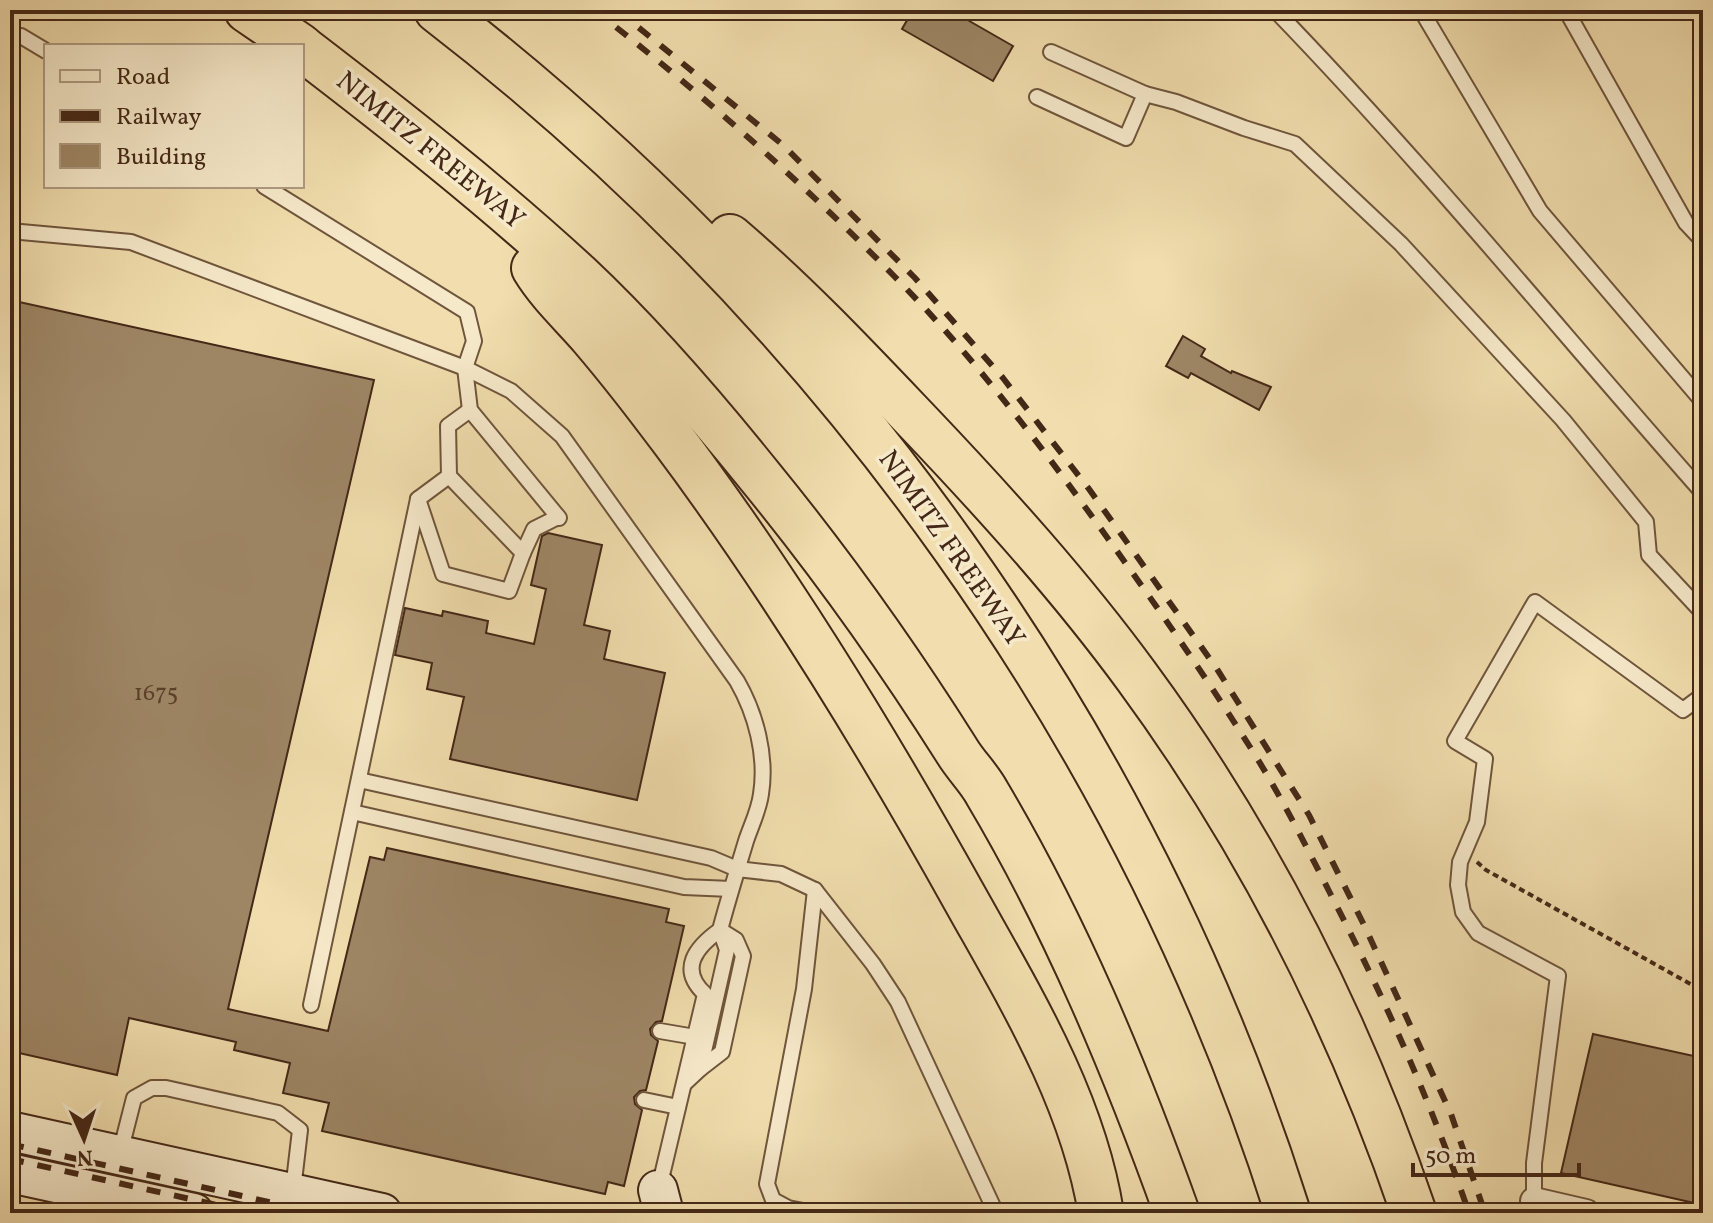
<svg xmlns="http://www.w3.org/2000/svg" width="1713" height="1223" font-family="Vollkorn,serif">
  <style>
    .building { fill: #9e8665; stroke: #442817; stroke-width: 2 }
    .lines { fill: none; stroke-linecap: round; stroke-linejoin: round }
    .lane-casing { stroke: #6f553c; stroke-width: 18 }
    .street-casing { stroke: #6f553c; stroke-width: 30 }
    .secondary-casing { stroke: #442817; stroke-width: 42 }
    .highway-casing { stroke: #442817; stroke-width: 48 }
    .path { stroke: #442817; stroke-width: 4; stroke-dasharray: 6 4; stroke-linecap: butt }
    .lane { stroke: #f6e9ca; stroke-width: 14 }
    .street { stroke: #f6e9ca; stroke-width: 26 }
    .secondary { stroke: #f6e9ca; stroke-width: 38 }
    .highway { stroke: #f1ddad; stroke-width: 44 }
    .rail { stroke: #442817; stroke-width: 6; stroke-dasharray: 14 14; stroke-linecap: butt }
    .labels { text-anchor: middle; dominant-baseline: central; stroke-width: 7; stroke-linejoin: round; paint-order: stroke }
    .number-label { font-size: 24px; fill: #5a402a }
    .street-label { font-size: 28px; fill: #442817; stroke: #f6e9ca }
  </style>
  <rect width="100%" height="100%" fill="#f1ddad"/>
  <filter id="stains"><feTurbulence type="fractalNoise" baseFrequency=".0025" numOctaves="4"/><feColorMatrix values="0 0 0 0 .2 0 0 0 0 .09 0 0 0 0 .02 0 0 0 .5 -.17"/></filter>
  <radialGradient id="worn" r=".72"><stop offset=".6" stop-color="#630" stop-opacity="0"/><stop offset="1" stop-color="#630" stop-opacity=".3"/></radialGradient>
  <!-- building -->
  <g class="building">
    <path d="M913,10H950L1013,46L993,81L902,29Z"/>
    <path d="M10,300L374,380L228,1009L328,1031L370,857L384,860L387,848L669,909L666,922L684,926L662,1021L656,1022L650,1029L651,1035L658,1041L646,1090L640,1091L634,1097L635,1104L642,1110L624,1186L608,1182L605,1194L322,1131L329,1103L283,1093L290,1063L234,1050L236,1042L129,1018L117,1075L10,1051Z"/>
    <path d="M1183,336L1205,349L1201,356L1231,373L1232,371L1271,387L1259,410L1191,373L1188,378L1166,366Z"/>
    <path d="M548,533L602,545L584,625L610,631L604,659L665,673L637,800L450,759L464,697L427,689L432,663L395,655L405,608L442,616L443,611L488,621L486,633L534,644L546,589L531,585L542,536Z"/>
    <path d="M1593,1034L1703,1058V1205L1561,1173Z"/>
  </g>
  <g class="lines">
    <!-- lane casing -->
    <g class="lane-casing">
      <g id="lane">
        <path d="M1275,10C1424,164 1561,332 1703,493"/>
        <path d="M1421,10L1540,211L1703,402"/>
        <path d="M1566,10L1686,223L1703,241"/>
        <path d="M21,36L46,51"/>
        <path d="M1051,52L1145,94"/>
        <path d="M1037,97L1126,138L1145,94L1176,102L1244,128L1295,144L1401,244L1563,420L1646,522L1649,555L1703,613"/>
        <path d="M264,186L467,312L474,341L465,368L470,410L559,518"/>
        <path d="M10,231L131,242L465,368L511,391L562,436L737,681C756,714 767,756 761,794C759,810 751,826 746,841C737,871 728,900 720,930C696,947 678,969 705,994L659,1188"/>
        <path d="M449,476L418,499L443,574L509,591L523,553L449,476L448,426L470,410"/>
        <path d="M523,553L534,529L558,517"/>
        <path d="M359,780L711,858L737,869L781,874L815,890L873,964L898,1002L996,1213"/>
        <path d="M352,812L684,887L731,889"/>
        <path d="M311,1005L418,499"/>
        <path d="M660,1031L695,1037"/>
        <path d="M700,1069L722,1052L743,956L736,940L720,930"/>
        <path d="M684,1084L700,1069L727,950L720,930"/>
        <path d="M644,1100L678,1107"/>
        <path d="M120,1153L134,1098L152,1088H166L278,1113L300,1130L293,1190"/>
        <path d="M1534,1201V1163L1558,976L1478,933L1463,912L1458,885L1460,862L1477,822L1485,759L1455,741L1535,602L1683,710L1703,695"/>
        <path d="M813,1213L788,1208L773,1200L767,1184L804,989L815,890"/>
      </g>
    </g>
    <!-- street casing -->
    <g class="street-casing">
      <path id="street" d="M1537,1213L1534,1201L1586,1213"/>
    </g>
    <!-- secondary casing -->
    <g class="secondary-casing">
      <g id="secondary">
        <path d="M10,1131L382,1213"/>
        <path d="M10,1173L194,1213"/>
        <path d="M658,1190L664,1213"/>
      </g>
    </g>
    <!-- highway casing -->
    <g class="highway-casing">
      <g id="highway">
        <path d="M247,10L300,46"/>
        <path d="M437,10C831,314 1138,737 1288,1213"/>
        <path d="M302,48C396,120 490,194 578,275C644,337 705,408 762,479C833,566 897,656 957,751C966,766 979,778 987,793C1066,926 1125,1068 1177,1213"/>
        <path d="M730,237C798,295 859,360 920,424C996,504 1071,587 1137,677C1256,839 1349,1022 1414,1213"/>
        <path d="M534,268C549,293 573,315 592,337C621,371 648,406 674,441C784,588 879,744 968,904C1023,1002 1083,1101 1101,1213"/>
      </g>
    </g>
    <!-- path -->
    <path class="path" d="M1477,862L1486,870L1703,991"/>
    <!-- lane -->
    <use href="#lane" class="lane"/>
    <!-- street -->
    <use href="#street" class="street"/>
    <!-- secondary -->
    <use href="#secondary" class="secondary"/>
    <!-- highway -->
    <use href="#highway" class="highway"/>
    <!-- rail -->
    <g class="rail">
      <path d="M594,10C700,92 800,180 894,276C976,359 1046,452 1114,547C1161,612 1207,679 1250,747C1280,794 1305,844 1330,893C1384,997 1431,1102 1469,1213"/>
      <path d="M617,10L783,145L915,278L1003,378L1089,489L1217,669L1309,815L1365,927L1451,1114L1485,1213"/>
      <path d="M10,1144L318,1213"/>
      <path d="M10,1159L253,1213"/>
    </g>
  </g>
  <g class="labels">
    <!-- number labels -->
    <g class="number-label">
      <text x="156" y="694">1675</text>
    </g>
    <!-- street labels -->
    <g class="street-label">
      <text transform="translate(430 151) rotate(39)">NIMITZ FREEWAY</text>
      <text transform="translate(951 549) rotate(55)">NIMITZ FREEWAY</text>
    </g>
  </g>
  <!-- margin -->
  <rect width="1713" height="1223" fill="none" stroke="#f1ddad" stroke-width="40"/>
  <rect x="12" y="12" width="1689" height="1199" fill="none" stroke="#442817" stroke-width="4"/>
  <rect x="20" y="20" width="1673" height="1183" fill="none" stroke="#442817" stroke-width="2"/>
  <!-- legend -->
  <rect x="44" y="44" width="260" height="144" fill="#f6e9ca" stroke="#af9c82" stroke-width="2"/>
  <rect x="60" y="70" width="40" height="12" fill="#f6e9ca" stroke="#af9c82" stroke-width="2"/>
  <text x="116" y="84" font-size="24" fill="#442817">Road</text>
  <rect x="60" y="110" width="40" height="12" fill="#442817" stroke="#af9c82" stroke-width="2"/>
  <text x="116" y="124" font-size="24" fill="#442817">Railway</text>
  <rect x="60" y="144" width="40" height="24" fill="#9e8665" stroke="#af9c82" stroke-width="2"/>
  <text x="116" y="164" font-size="24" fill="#442817">Building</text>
  <!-- north arrow -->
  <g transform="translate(84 1139) rotate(177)" stroke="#f6e9ca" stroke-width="6" paint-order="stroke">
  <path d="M0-6L14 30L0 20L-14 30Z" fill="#442817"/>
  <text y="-12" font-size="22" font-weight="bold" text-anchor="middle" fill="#442817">N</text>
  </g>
  <!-- scale -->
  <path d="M1413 1163v12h166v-12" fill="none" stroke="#442817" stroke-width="4"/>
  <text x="1425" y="1163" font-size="24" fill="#442817" stroke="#f6e9ca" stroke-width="6" paint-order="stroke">50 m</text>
  <rect width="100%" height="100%" filter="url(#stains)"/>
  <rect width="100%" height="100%" fill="url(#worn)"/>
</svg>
